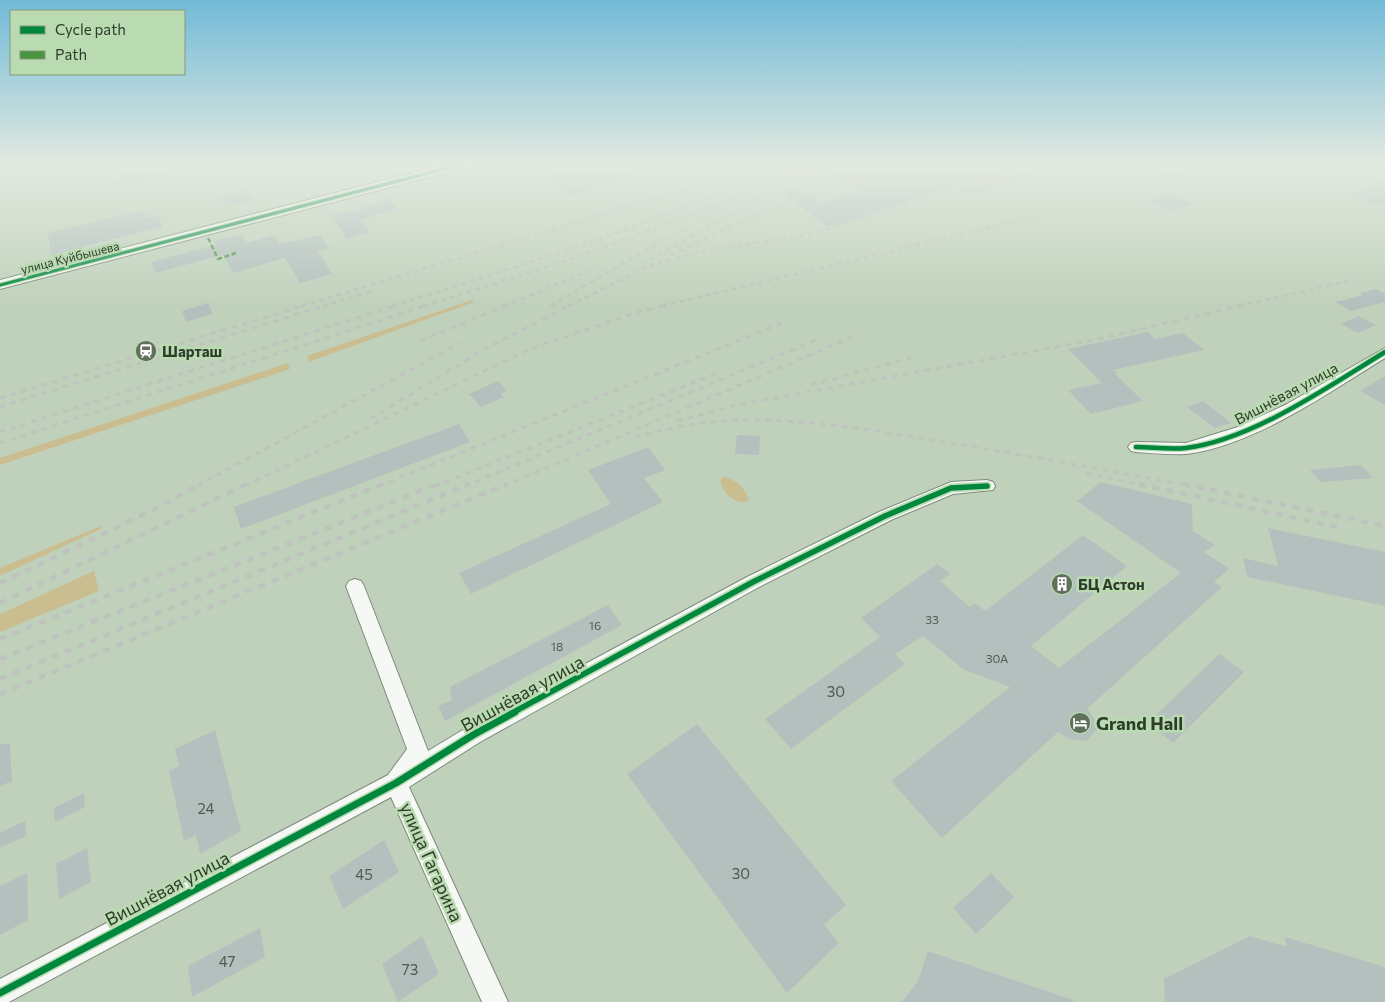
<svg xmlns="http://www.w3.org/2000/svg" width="1385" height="1002" font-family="Commissioner,sans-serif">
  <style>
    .green { fill: #cabd90 }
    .building { fill: #b3c0be }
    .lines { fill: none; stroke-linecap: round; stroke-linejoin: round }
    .minor-casing { stroke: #7d8b7a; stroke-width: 2 }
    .tertiary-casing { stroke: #7d8b7a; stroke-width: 2 }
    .minor { fill: #f6f8f5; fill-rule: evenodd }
    .tertiary { fill: #f6f8f5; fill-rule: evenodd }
    .rail-far2 { stroke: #bec3bd; stroke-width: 2.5; stroke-dasharray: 4.5 4.5; stroke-linecap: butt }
    .rail-far1 { stroke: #bec3bd; stroke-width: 3; stroke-dasharray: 5.5 5.5; stroke-linecap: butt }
    .rail { stroke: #bec3bd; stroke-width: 4.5; stroke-dasharray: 7 7; stroke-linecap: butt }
    .quiet { stroke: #4b943f; stroke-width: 2.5; stroke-dasharray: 5 2.5; stroke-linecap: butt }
    .cycleway-far3-casing { stroke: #badbb1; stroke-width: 5 }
    .cycleway-far2-casing { stroke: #badbb1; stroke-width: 7 }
    .cycleway-far1-casing { stroke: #badbb1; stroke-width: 9 }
    .cycleway-casing { stroke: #badbb1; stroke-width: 10 }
    .cycleway-far3 { stroke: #00873e; stroke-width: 3 }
    .cycleway-far2 { stroke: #00873e; stroke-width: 4.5 }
    .cycleway-far1 { stroke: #00873e; stroke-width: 5.5 }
    .cycleway { stroke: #00873e; stroke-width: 7 }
    .labels { text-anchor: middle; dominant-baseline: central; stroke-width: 5; stroke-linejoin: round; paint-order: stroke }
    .far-street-label { font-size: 12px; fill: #2e3c2b; stroke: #badbb1 }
    .number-label { font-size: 12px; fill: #4f5d50 }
    .poi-label { font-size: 15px; font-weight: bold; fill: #2e3c2b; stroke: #badbb1; text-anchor: start }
    .street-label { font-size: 15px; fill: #2e3c2b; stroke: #badbb1 }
    .near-number-label { font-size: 15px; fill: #4f5d50 }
    .near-street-label { font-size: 18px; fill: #2e3c2b; stroke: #badbb1 }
    .near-poi-label { font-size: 18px; font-weight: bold; fill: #2e3c2b; stroke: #badbb1; text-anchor: start }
  </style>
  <rect width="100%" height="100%" fill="#c0d1bb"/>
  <!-- green -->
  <g class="green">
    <path d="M472,300L474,302L309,362L307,356Z"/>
    <path d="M288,363L290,369L0,465V458Z"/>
    <path d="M724,477C736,480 744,487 749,499L746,502C732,503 723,493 720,480Z"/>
    <path d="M101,526V529L0,576V568Z"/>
    <path d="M94,571L99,591L0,632V614Z"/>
  </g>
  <!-- building -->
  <g class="building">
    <path d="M141,164H197V167L127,189L110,182Z"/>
    <path d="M534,164H613L632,178L571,197Z"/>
    <path d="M890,164H1014L1036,177L977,195L965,194L954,188L828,227L782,193L795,188L823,202L858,191L829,178L847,170L858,174Z"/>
    <path d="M1139,164H1167L1187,174L1168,179Z"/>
    <path d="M1385,181V203L1376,207L1350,194Z"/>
    <path d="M247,189L254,200L227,207L221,196Z"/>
    <path d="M1172,192L1193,203L1171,212L1149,201Z"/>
    <path d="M387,198L397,209L360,220L369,233L347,239L330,215L353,210L355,212Z"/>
    <path d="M144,210L146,219L159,216L162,227L51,255L48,233Z"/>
    <path d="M242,234L246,243L274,235L279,244L320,235L329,248L318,251L332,274L300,283L285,258L233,273L223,255L155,273L151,262L216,245L214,241Z"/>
    <path d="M1376,289L1385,294V302L1351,311L1336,302L1363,295L1360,293Z"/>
    <path d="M208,303L213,314L186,322L182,311Z"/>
    <path d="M1359,316L1376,325L1358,333L1341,324Z"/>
    <path d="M1148,332L1155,339L1183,333L1204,350L1113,370L1118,374H1115L1143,401L1091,414L1068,390L1102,383L1068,349Z"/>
    <path d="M1385,376V405L1360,391Z"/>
    <path d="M498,381L507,391L501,394L504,397L481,407L469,394Z"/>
    <path d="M1203,401L1231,423L1215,428L1187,407Z"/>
    <path d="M459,424L470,442L241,529L234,507Z"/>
    <path d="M737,435L760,436L759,455L735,454Z"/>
    <path d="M648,447L665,470L644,478L663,502L471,594L459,573L611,504L588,470Z"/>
    <path d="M1361,465L1373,478L1321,482L1310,470Z"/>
    <path d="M1101,482L1192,504L1193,531L1215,545L1204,552L1229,569L1214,582L1222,587L1087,709L1094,718L1096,730L1087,741L1070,739L1058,732L942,838L891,781L1010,687L963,669L923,636L895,654L905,664L791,749L765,719L880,637L861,618L937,564L950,574L940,581L970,607L975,603L985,611L1083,535L1127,566L1031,646L1059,668L1181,573L1077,501Z"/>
    <path d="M1268,528L1385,552V606L1247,577L1243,558L1278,566Z"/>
    <path d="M608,605L622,625L445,721L438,706L452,700L450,687Z"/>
    <path d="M1219,654L1244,672L1173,743L1148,723Z"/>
    <path d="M697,724L846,905L824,925L839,943L787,993L627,774Z"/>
    <path d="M215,730L241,831L200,854L196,835L184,841L169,771L179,766L175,749Z"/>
    <path d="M0,744H10L12,781L0,786Z"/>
    <path d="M84,793L85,807L55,822L54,808Z"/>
    <path d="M25,821L26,836L0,848V833Z"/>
    <path d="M384,840L399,872L343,909L329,876Z"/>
    <path d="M87,848L91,882L59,899L56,864Z"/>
    <path d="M27,873L28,920L0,935V886Z"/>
    <path d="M991,873L1014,897L976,934L953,908Z"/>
    <path d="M260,928L265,957L192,997L188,966Z"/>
    <path d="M422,936L439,974L398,1002L382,964Z"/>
    <path d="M1250,936L1287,947L1285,937L1385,967V1002H1165L1164,979Z"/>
    <path d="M928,951L1073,1000V1002H902L918,981Z"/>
  </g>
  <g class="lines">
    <!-- minor casing -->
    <g class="minor-casing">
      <g id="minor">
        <path d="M1385,348V358C1328,393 1253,446 1186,454C1169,455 1152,453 1136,452L1131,451L1128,447L1131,443L1136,442L1186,443L1238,427L1287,404Z"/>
        <path d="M987,480L993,482L995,486L993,490L953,494L891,520L759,587L480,742L409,787L508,1002H482L391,797L9,1002H0V979L388,775L407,749L346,586L349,581L355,579L361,581L364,586L428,751L466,728L747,577L879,512L951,482Z"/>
      </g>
    </g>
    <!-- tertiary casing -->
    <g class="tertiary-casing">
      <path id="tertiary" d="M447,164H469L467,167L0,289V280Z"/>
    </g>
    <!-- minor -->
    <use href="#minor" class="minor"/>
    <!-- tertiary -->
    <use href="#tertiary" class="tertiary"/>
    <!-- rail-far2 -->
    <g class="rail-far2">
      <path d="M671,255L749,218L871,171"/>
      <path d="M643,264L758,198L787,184"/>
      <path d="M302,306L769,164"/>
      <path d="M323,306L372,291"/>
      <path d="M393,306L581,246L799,164"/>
      <path d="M424,306L589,253L822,164"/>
      <path d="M504,306L589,271"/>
      <path d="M551,306L659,242L737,203"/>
      <path d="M569,306L646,267L699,252L812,234L1041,164"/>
      <path d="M662,306L1034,217"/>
      <path d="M1239,306L1352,280"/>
    </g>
    <!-- rail-far1 -->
    <g class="rail-far1">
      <path d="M551,306L553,305"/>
      <path d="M420,341L507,305"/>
      <path d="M811,385L914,357"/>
      <path d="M0,398L306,305"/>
      <path d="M0,407L327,305"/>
      <path d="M371,419L481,351L571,305"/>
      <path d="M677,421L741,404L1089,341L1244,305"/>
      <path d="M0,432L397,305"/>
      <path d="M635,437C663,430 691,423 721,421C805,416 890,433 973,447C1045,459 1118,472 1190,486"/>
      <path d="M0,443L428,305"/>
      <path d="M1086,473L1145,486"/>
      <path d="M197,486L460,343"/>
      <path d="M245,486L532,348L642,311L667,305"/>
      <path d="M379,486L782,323"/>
      <path d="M435,486L717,373"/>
      <path d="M465,486L821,338"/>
      <path d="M504,486L859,334"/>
    </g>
    <!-- rail -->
    <g class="rail">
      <path d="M1139,484L1337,527"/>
      <path d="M1183,484L1385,526"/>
      <path d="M0,583L147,513L200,484"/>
      <path d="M0,603L247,484"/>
      <path d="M0,639L383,484"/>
      <path d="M0,659L438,484"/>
      <path d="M0,679L469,484"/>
      <path d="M0,694L507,484"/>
    </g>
    <!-- quiet -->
    <path class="quiet" d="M208,238L218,259L236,253"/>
    <!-- cycleway-far3 casing -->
    <g class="cycleway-far3-casing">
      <path id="cycleway-far3" d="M0,285L463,164"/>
    </g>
    <!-- cycleway-far2 casing -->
    <g class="cycleway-far2-casing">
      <path id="cycleway-far2" d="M1136,447C1152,447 1169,450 1186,448C1252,440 1329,386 1385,352"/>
    </g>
    <!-- cycleway-far1 casing -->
    <g class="cycleway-far1-casing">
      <path id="cycleway-far1" d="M512,713L753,582L885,516L951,488L987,486"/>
    </g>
    <!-- cycleway casing -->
    <g class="cycleway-casing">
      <path id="cycleway" d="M0,993L396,783L473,735L515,712"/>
    </g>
    <!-- cycleway-far3 -->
    <use href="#cycleway-far3" class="cycleway-far3"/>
    <!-- cycleway-far2 -->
    <use href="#cycleway-far2" class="cycleway-far2"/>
    <!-- cycleway-far1 -->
    <use href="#cycleway-far1" class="cycleway-far1"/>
    <!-- cycleway -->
    <use href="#cycleway" class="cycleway"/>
  </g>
  <!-- sky -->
  <linearGradient id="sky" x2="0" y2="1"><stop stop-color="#72bad8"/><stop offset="0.54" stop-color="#e3eae0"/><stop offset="1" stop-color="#e3eae0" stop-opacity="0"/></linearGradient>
  <rect width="1385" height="305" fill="url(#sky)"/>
  <!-- icons -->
  <defs>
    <g id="station-disc" transform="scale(1.125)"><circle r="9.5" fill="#61705d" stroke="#badbb1"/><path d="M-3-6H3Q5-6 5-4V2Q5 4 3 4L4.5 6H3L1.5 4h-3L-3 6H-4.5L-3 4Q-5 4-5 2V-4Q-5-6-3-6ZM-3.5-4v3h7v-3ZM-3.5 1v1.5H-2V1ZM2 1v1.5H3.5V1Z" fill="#fff"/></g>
    <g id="building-disc" transform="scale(1.125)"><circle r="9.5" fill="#61705d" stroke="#badbb1"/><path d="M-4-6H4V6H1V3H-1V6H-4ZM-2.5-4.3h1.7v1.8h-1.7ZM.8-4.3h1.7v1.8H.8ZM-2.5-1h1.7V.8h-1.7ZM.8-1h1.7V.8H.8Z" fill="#fff"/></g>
    <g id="hotel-disc" transform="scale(1.125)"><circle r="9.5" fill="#61705d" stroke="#badbb1"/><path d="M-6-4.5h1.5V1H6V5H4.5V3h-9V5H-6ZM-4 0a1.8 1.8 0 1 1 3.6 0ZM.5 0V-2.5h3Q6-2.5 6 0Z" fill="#fff"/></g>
  </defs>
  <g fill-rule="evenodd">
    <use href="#station-disc" x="146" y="351"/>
    <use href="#building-disc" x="1062" y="584"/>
    <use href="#hotel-disc" x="1080" y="723"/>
  </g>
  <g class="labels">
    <!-- far-street labels -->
    <g class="far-street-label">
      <text transform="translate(70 257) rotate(-14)">улица Куйбышева</text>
    </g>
    <!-- number labels -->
    <g class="number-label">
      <text x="932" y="619">33</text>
      <text x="595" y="625">16</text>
      <text x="557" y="646">18</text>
      <text x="997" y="658">30А</text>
    </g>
    <!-- poi labels -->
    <g class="poi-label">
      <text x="162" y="351">Шарташ</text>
      <text x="1078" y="584">БЦ Астон</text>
    </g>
    <!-- street labels -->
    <g class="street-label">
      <text transform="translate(1286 393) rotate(-28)">Вишнёвая улица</text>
    </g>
    <!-- near-number labels -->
    <g class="near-number-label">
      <text x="836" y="691">30</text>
      <text x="206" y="808">24</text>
      <text x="741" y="873">30</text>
      <text x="364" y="874">45</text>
      <text x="227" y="961">47</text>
      <text x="410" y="969">73</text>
    </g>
    <!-- near-street labels -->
    <g class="near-street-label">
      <text transform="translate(522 693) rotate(-29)">Вишнёвая улица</text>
      <text transform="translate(432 862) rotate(66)">улица Гагарина</text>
      <text transform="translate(167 888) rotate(-28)">Вишнёвая улица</text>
    </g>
    <!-- near-poi labels -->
    <g class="near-poi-label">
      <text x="1096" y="723">Grand Hall</text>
    </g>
  </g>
  <!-- legend -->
  <rect x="10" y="10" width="175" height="65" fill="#badbb1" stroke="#829b7b"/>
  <rect x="20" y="26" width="25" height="8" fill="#00873e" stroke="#829b7b"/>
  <text x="55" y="35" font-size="15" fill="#2e3c2b">Cycle path</text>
  <rect x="20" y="51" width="25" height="8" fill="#4b943f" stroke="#829b7b"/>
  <text x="55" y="60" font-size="15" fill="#2e3c2b">Path</text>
</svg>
